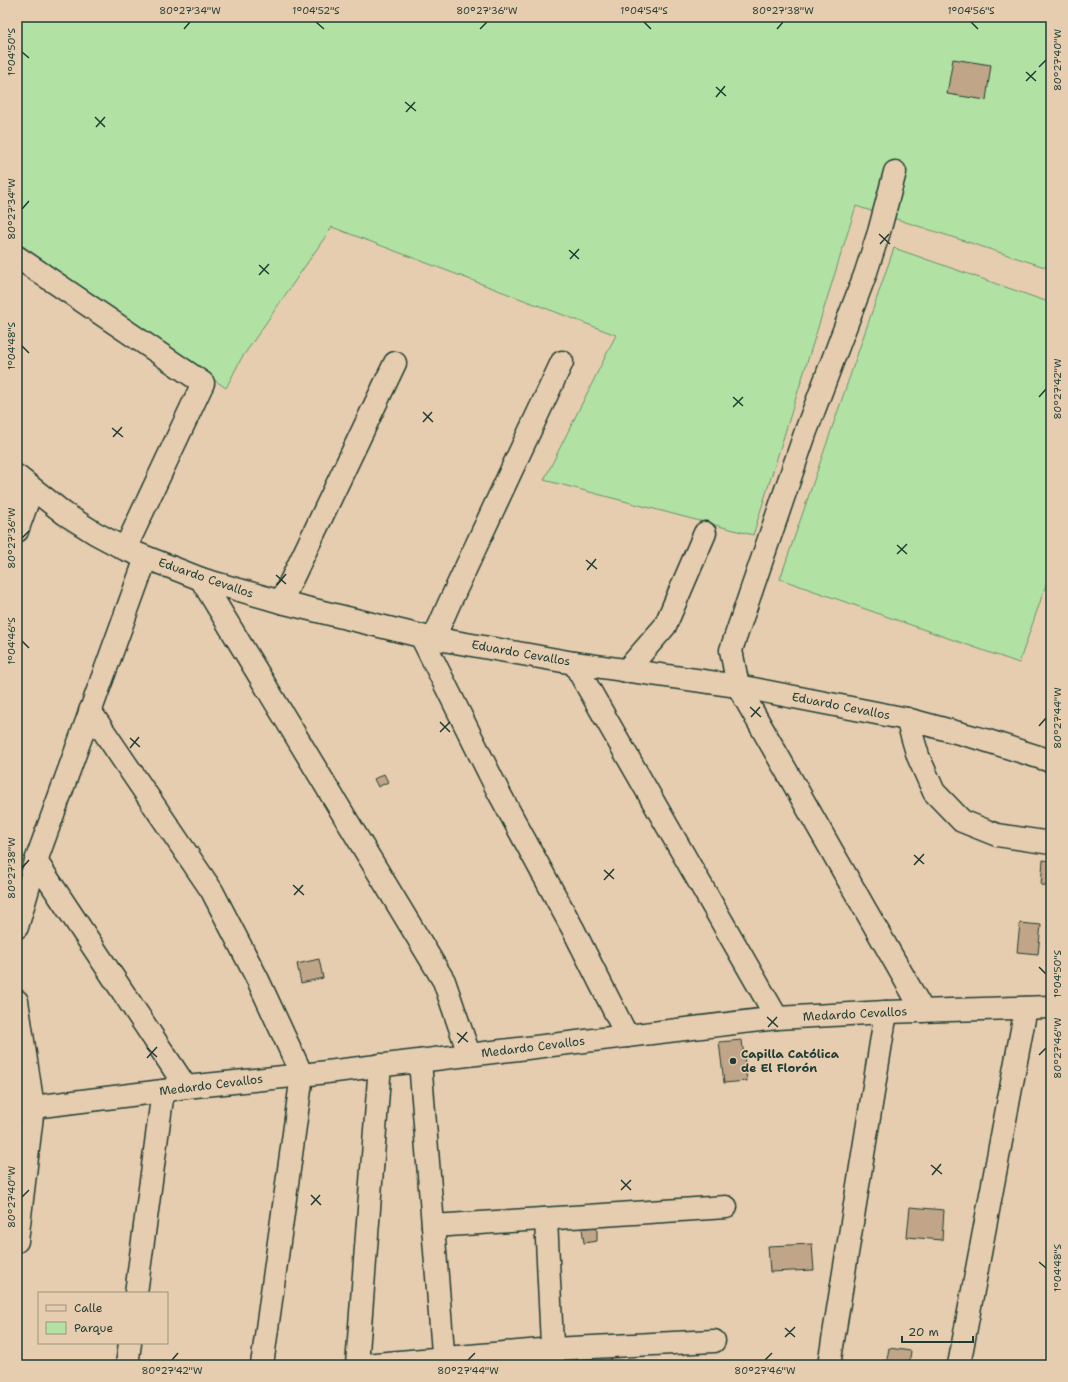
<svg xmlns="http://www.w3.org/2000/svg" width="1068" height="1382" font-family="'Shantell Sans',sans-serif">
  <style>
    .green { fill: #b1e2a3; stroke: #68906c }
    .building { fill: #c0a588; stroke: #1f3d34 }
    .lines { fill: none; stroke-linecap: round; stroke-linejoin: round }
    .minor-casing { stroke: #1f3d34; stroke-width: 25 }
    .minor { stroke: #e7cdaf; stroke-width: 22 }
    .ticks { fill: none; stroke: #1f3d34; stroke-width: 1.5 }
    .poi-dot { fill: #1f3d34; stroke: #e7cdaf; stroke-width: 1.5 }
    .labels { text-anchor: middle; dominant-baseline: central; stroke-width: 3; stroke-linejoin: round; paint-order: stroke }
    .street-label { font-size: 12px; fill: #1f3d34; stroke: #e7cdaf }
    .poi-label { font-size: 12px; font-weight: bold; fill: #1f3d34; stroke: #e7cdaf; text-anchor: start }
    .neatline { fill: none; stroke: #1f3d34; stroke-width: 1.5 }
    .ticks-label { font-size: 10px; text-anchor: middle; fill: #1f3d34 }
  </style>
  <rect width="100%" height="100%" fill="#e7cdaf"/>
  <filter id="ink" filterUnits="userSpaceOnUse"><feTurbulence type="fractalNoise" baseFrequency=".025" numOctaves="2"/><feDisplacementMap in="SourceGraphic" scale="8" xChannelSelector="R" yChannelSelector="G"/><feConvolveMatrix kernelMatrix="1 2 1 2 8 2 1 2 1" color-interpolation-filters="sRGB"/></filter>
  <g filter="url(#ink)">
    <!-- green -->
    <g class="green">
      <path d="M17,17H1051V269L856,206L753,535L544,480L616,335L332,227L241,359L226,388L17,242Z"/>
      <path d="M894,248L1051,303V570L1019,663L780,579Z"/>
    </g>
    <!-- building -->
    <g class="building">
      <path d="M953,59L991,65L986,100L947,94Z"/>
      <path d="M384,774L388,782L378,787L374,779Z"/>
      <path d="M1043,860L1051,861V886L1041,885Z"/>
      <path d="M1020,923L1041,925L1038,954L1017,952Z"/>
      <path d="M319,959L323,978L301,983L297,964Z"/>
      <path d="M742,1040L747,1081L724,1083L719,1042Z"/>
      <path d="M910,1207L944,1210L942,1240L907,1237Z"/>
      <path d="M597,1227V1241L584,1243L582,1228Z"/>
      <path d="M812,1244L814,1270L770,1272L768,1246Z"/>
      <path d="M889,1348L911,1351L909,1365H886Z"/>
      <path d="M611,1353L610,1365H586L584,1359Z"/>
    </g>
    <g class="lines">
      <!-- minor casing -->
      <g class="minor-casing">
        <g id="minor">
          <path d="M895,172L879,232L865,275L806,431L731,650L738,686L923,1011"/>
          <path d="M17,257L203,383L125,549"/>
          <path d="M17,476L65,514L95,533L125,549L201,579L281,602L421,636L574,663L738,686L907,719L985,740L1051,761"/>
          <path d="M17,531L32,489"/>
          <path d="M201,579L444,981L469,1054"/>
          <path d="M281,602L395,363"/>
          <path d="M421,636L498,791L573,929L627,1036"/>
          <path d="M434,638L448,606L562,362"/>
          <path d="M574,663L777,1018"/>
          <path d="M626,671L665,626L705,533"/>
          <path d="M90,711L212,891L258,980L302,1075L262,1365"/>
          <path d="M907,719L918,756L934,792L962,821L997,835L1051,843"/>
          <path d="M36,861L186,1087"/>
          <path d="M17,927L36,861L146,558"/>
          <path d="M17,1001L33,1107L17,1241"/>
          <path d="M420,1061L444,1365"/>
          <path d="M17,1109L163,1091L186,1087L302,1075L777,1018L886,1012L1051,1007"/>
          <path d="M546,1219L553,1365"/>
          <path d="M433,1226L726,1207"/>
          <path d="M136,1293L163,1091"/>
          <path d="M127,1365L130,1343"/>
          <path d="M357,1365L380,1065"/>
          <path d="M364,1365L552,1349L714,1341"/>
          <path d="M829,1365L886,1012"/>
          <path d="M959,1365L1026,1008"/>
        </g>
      </g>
      <!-- minor -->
      <use href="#minor" class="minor"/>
    </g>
  </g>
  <!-- ticks -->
  <path class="ticks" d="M316,22L324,29M644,22L651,29M971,22L978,29M184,29L190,22M480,29L487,22M777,29L783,22M22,52L29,58M1039,67L1046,60M1026,72L1036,81M1026,81L1036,71M716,87L726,96M716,97L725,86M405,102L416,111M406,112L415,102M95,117L105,127M96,127L105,117M22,209L29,201M879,234L890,244M880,244L889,234M569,250L579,259M570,259L579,249M259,265L269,274M259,275L269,264M22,346L29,353M733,397L743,406M1039,397L1046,389M733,407L743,397M423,412L433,422M423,422L432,412M112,428L123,437M113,437L122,427M22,538L29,531M897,545L907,554M897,554L907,544M586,560L597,569M587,570L596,559M276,575L286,584M277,585L286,574M22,641L29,648M750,707L761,717M751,717L760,707M440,722L450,732M1039,726L1046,718M440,732L450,722M130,738L140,747M130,748L139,737M914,855L924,864M914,865L924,854M22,868L29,860M604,870L614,879M604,880L614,869M293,885L304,895M294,895L303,885M1039,967L1046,974M767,1017L778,1027M768,1027L777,1017M457,1033L468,1042M458,1043L467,1032M147,1048L157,1057M1039,1055L1046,1048M147,1058L157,1047M931,1165L942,1174M932,1175L941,1164M621,1180L631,1190M621,1190L631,1180M311,1195L321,1205M22,1197L29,1190M311,1205L320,1195M1039,1262L1046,1268M785,1328L795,1337M785,1337L795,1327M172,1360L178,1353M468,1360L475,1353M765,1360L772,1353"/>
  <!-- markers -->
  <circle class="poi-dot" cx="733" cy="1061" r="4"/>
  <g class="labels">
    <!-- street labels -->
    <g class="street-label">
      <text transform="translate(206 578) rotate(19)">Eduardo Cevallos</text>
      <text transform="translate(521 653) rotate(10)">Eduardo Cevallos</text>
      <text transform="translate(841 706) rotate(11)">Eduardo Cevallos</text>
      <text transform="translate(855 1014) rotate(-3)">Medardo Cevallos</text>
      <text transform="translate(533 1047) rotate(-7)">Medardo Cevallos</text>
      <text transform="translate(211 1085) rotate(-7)">Medardo Cevallos</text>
    </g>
    <!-- poi labels -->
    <g class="poi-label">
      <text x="741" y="1054">Capilla Católica<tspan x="741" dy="14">de El Florón</tspan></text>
    </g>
  </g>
  <!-- margin -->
  <rect width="1068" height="1382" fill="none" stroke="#e7cdaf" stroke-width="44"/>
  <!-- legend -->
  <rect x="38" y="1292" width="130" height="52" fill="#e7cdaf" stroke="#97937e"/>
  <rect x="46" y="1305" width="20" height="6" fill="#e7cdaf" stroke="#97937e"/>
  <text x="74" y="1312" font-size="12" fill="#1f3d34">Calle</text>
  <rect x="46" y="1322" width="20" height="12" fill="#b1e2a3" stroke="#97937e"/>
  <text x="74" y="1332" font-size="12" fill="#1f3d34">Parque</text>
  <!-- scale -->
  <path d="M902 1336v6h71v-6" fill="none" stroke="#1f3d34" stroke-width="2"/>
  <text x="908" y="1336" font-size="12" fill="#1f3d34" stroke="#e7cdaf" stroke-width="3" paint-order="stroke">20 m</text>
  <rect x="22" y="22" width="1024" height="1338" class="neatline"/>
  <g class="ticks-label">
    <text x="190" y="14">80°27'34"W</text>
    <text x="316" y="14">1°04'52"S</text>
    <text x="487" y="14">80°27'36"W</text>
    <text x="644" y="14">1°04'54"S</text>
    <text x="783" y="14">80°27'38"W</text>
    <text x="971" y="14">1°04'56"S</text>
    <text transform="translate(11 52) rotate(-90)" y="4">1°04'50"S</text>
    <text transform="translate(1057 60) rotate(-90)" y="4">80°27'40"W</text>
    <text transform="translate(11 209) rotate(-90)" y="4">80°27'34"W</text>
    <text transform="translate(11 346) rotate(-90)" y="4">1°04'48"S</text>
    <text transform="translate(1057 389) rotate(-90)" y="4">80°27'42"W</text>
    <text transform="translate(11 538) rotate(-90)" y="4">80°27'36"W</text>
    <text transform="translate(11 641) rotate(-90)" y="4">1°04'46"S</text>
    <text transform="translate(1057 718) rotate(-90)" y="4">80°27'44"W</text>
    <text transform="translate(11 868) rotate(-90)" y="4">80°27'38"W</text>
    <text transform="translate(1057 974) rotate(-90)" y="4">1°04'50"S</text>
    <text transform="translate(1057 1048) rotate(-90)" y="4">80°27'46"W</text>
    <text transform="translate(11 1197) rotate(-90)" y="4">80°27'40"W</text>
    <text transform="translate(1057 1268) rotate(-90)" y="4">1°04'48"S</text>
    <text x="172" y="1374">80°27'42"W</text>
    <text x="468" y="1374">80°27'44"W</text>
    <text x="765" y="1374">80°27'46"W</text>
  </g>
</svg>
